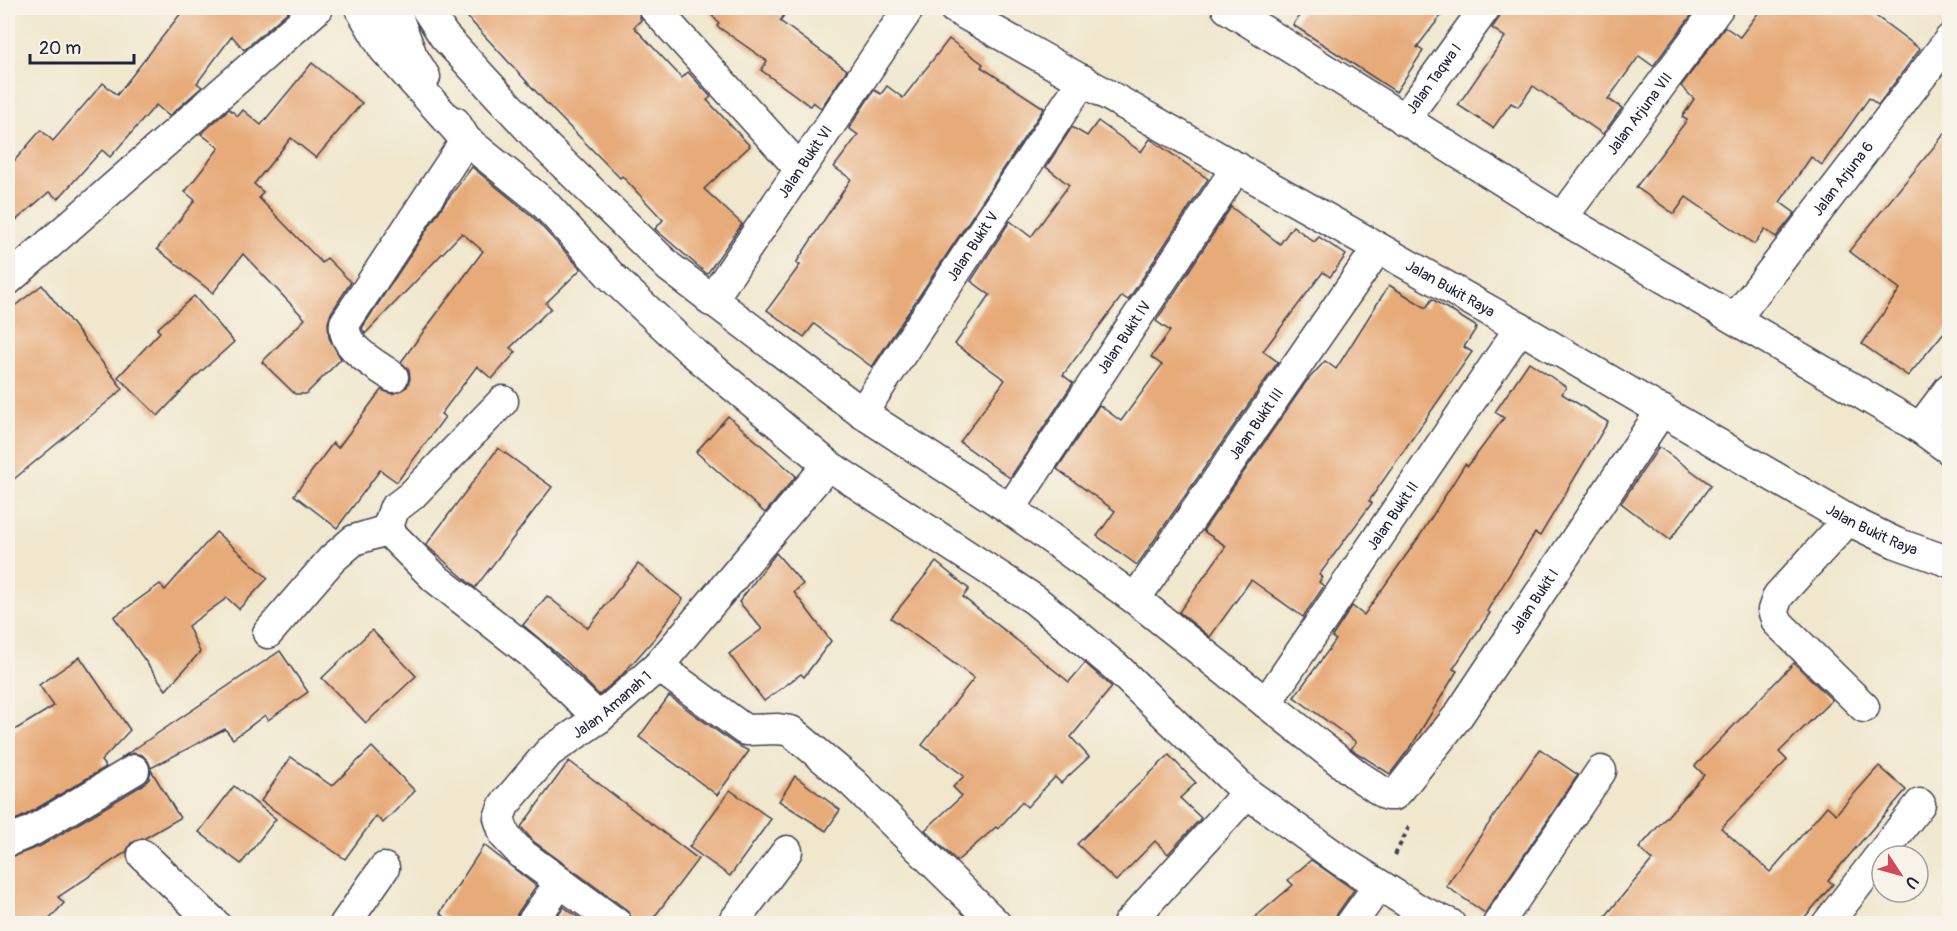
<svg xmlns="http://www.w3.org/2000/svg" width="1957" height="931" font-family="Pangolin,sans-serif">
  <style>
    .building { fill: #e7aa79 }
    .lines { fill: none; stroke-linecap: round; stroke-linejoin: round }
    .street-casing { stroke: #414051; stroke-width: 33 }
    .path { stroke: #414051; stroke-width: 4; stroke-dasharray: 4.5 4.5; stroke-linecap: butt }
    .street { stroke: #fff; stroke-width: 30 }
    .labels { text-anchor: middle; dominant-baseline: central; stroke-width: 4.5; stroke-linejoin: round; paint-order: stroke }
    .street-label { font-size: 15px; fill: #22223b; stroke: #f7f3e8 }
  </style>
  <rect width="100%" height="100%" fill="#f7f3e8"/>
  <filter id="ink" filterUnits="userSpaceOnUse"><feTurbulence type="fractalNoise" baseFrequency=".0167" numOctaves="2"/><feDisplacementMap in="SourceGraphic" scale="12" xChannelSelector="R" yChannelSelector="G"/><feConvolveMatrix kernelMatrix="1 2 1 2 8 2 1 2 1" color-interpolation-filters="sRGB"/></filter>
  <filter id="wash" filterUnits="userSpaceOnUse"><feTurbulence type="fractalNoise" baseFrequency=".008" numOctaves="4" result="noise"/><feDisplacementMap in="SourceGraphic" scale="24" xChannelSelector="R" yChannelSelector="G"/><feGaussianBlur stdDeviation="1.35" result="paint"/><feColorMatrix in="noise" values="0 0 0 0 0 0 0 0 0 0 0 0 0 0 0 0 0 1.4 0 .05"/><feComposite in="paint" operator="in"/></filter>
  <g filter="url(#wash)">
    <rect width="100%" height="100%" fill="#f0e7cd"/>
    <g id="blocks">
      <!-- building -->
      <g class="building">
        <path d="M185,8H292L244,50L232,36L197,83L202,87L169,116L156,105L110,157L102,150L58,199L49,192L8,227V168L41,130L53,141L103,83L117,95Z"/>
        <path d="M459,8H637L641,20L634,27L682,78L688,72L711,97L707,100L750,146L704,189L742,224L707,274L655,229L663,220L622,176L620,178L551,108Z"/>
        <path d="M705,8H789L780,21L847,70L821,108L813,102L810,106L761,70L767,61L717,26L719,23Z"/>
        <path d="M1304,8H1447L1417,47L1423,51L1396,92L1293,25Z"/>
        <path d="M1502,8H1697L1653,66L1639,56L1608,99L1622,108L1603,134L1533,86L1518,107L1511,103L1493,128L1458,105L1505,37L1492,28L1499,18Z"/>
        <path d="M1762,8H1865L1920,49L1878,105L1869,98L1822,165L1811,157L1780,202L1795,213L1776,237L1765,229L1754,244L1686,197L1674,214L1636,187L1687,120L1682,117L1694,99L1681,86L1725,27L1740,37Z"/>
        <path d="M949,39L983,64L981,67L1044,108L872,367L814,324L804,337L767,310L800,265L796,263L851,179L834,167L858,135L849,128L874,90L881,94L887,86L903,98Z"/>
        <path d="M312,63L362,103L316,158L291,138L254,184L263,192L259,198L322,263L327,258L351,282L331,313L328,323L329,338L341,359L306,394H295L262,362L305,319L243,254L213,293L157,249L195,200L185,192L219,148L201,134L229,109L238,116L243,110L261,125Z"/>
        <path d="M1098,121L1141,152L1150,139L1208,179L1128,300L1122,296L1063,375L1073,383L1010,478L960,442L1005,380L955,344L990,295L971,281L1010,221L1031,237L1069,185L1046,167L1072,127L1087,136Z"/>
        <path d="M1950,127V325L1908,376L1862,344L1900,289L1849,251Z"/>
        <path d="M472,167L532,216L581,269L546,303L551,308L510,348L516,352L492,379L477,366L441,414L445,417L397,482L380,470L337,528L294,495L333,443L338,448L381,390L392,394L407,387L410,379L409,370L401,362L483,251L462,233L365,334L362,328L444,204Z"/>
        <path d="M1231,207L1280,244L1293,226L1314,242L1319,237L1346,255L1330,277L1323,272L1263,351L1278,362L1137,565L1097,536L1115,511L1057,469L1099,405L1121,421L1162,365L1151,357L1170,331L1156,321Z"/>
        <path d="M42,285L123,389L8,484V311Z"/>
        <path d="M1389,285L1426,308L1432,299L1477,327L1464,347L1472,352L1369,501L1372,503L1319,575L1322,577L1319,582L1324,586L1303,617L1251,580L1210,637L1179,612L1226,546L1203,531L1306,382L1325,361L1336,369Z"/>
        <path d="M194,296L234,342L193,379L158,416L118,377L160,332L157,329Z"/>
        <path d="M1529,362L1566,387L1562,394L1608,422L1540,536L1535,533L1487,611L1490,613L1453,669L1457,671L1412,745L1390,774L1351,749L1356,742L1294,697L1336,640L1332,637L1352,606L1364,615L1421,534L1465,464L1468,466L1504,418L1495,412Z"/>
        <path d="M728,416L796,476L765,513L696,452Z"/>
        <path d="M1659,447L1711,485L1670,540L1621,503Z"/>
        <path d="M498,448L552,487L475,588L426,545Z"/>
        <path d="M216,532L268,578L239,609L227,598L188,626L200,652L166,690L114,617L160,584L165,590Z"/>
        <path d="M776,553L803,584L794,592L831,641L804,677L801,674L764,701L729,654L762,629L739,602Z"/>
        <path d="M936,562L969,589L963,597L1069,682L1085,663L1112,687L1071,737L1089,757L1061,783L1055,777L1027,807L1022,802L998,829L996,827L957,861L925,830L962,796L953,787L964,776L922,745L974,678L891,618Z"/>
        <path d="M638,564L683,599L654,639L622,675L599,695L567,662L523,625L547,596L588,628Z"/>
        <path d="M372,630L416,676L366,723L322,678Z"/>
        <path d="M280,651L308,692L268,720L265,715L233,739L225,729L151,768L148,761L142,755L133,753L121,758Z"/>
        <path d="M80,657L130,730L101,761L106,767L24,816L8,823V734L54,706L39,685Z"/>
        <path d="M1794,663L1832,700L1779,752L1787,760L1721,828L1770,872L1827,806L1836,814L1879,766L1906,790L1828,880L1833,884L1799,924H1599L1652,860L1639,848L1704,775L1695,766Z"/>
        <path d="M669,696L735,744L749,751L717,795L639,737Z"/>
        <path d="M372,747L415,791L383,823L376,816L345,859L261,801L291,757L332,786Z"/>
        <path d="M1540,749L1578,775L1485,913L1446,886Z"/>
        <path d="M1169,755L1196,783L1180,798L1201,818L1168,854L1155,841L1116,881L1077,844Z"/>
        <path d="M569,761L698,859L649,924H634L627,910L533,841L521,827Z"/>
        <path d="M151,770L180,818L145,838L131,843L126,852L58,897L64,903L45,924H8V858L41,846L143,785L149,779Z"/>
        <path d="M795,776L840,810L826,831L779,801Z"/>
        <path d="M234,786L276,819L241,864L199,832Z"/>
        <path d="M730,790L771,819L730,876L689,847Z"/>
        <path d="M484,845L536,886L517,914L514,924H454L440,913Z"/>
        <path d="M1311,860L1354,890L1337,914L1334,924H1247L1293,885L1288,880Z"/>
        <path d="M564,907L587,924H552Z"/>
      </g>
    </g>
  </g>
  <g filter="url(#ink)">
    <use href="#blocks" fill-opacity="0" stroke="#414051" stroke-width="1.5"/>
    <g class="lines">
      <!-- street casing -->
      <g class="street-casing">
        <g id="street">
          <path d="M360,8L384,49L466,140L544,203L611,276L689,349L828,465L1035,600L1116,667L1247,793L1340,860L1419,910L1450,924"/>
          <path d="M394,8L412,56L425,77"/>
          <path id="s1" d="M426,8L444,36L546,147L669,267L862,413L1010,509L1135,599L1357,775L1387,795H1394L1400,789L1458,716L1662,410"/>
          <path d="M654,8L800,169"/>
          <path id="s2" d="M954,8L1520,328L1848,520L1896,543L1950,562"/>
          <path d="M1227,8L1562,218L1920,428L1950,450"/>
          <path id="s3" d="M1404,120L1485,8"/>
          <path id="s4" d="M1562,218L1718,8"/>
          <path d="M8,280L318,8"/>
          <path id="s5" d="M711,301L909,8"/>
          <path id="s6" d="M1735,319L1950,39"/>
          <path d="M393,377C376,364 341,348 345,323L466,140L455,122"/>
          <path d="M503,401L411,496L394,509L387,530L435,578L531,653L599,718"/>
          <path id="s7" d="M862,413L1083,80"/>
          <path d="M1920,428L1950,388"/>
          <path id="s8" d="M1010,509L1237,167"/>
          <path d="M1848,520L1778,596L1773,610L1777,622L1864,707"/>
          <path id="s9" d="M1135,599L1378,248"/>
          <path d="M268,633L332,559L354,540L387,530"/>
          <path d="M658,666L745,730L778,729L791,731L853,783L996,924"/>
          <path id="s10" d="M1266,703L1520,328"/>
          <path d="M8,841L32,831L134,770"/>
          <path d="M143,855L215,924"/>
          <path d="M345,924L384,868"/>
          <path d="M531,924L559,884"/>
          <path id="s11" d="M617,924L522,854L505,836L499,818L504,805L549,752L599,718L658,666L828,465"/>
          <path d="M732,924L787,851"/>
          <path d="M1128,924L1247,793"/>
          <path d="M1351,924L1379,885"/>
          <path d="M1498,924L1601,771"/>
          <path d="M1827,924L1920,804"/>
        </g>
      </g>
      <!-- path -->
      <path class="path" d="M1395,855L1410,825"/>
      <!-- street -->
      <use href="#street" class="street"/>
    </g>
  </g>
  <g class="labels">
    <!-- street labels -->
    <g class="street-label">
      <text stroke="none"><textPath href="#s3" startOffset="51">Jalan Taqwa I</textPath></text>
      <text stroke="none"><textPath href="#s4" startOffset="130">Jalan Arjuna VII</textPath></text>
      <text stroke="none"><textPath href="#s5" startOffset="168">Jalan Bukit VI</textPath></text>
      <text stroke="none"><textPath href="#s6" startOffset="177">Jalan Arjuna 6</textPath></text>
      <text stroke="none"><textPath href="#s7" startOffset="200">Jalan Bukit V</textPath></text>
      <text stroke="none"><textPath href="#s2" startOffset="570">Jalan Bukit Raya</textPath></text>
      <text stroke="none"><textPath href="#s8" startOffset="206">Jalan Bukit IV</textPath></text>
      <text stroke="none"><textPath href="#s9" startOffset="213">Jalan Bukit III</textPath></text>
      <text stroke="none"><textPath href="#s10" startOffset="226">Jalan Bukit II</textPath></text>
      <text stroke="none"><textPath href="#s2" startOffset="1056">Jalan Bukit Raya</textPath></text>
      <text stroke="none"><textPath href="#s1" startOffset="1494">Jalan Bukit I</textPath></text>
      <text stroke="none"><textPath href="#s11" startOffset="324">Jalan Amanah 1</textPath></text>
    </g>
  </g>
  <!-- margin -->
  <rect width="1957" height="931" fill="none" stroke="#f7f3e8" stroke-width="30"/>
  <!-- north arrow -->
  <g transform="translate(1900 874) rotate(126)"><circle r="28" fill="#f7f3e8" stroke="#a29fa3" stroke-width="1.5"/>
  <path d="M0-4.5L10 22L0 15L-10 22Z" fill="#d1495b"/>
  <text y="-9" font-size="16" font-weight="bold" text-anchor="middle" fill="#22223b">U</text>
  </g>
  <!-- scale -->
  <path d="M30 54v9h104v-9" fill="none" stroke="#22223b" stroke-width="3"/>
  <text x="39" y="54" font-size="18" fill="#22223b" stroke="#f7f3e8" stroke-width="4.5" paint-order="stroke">20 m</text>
</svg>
